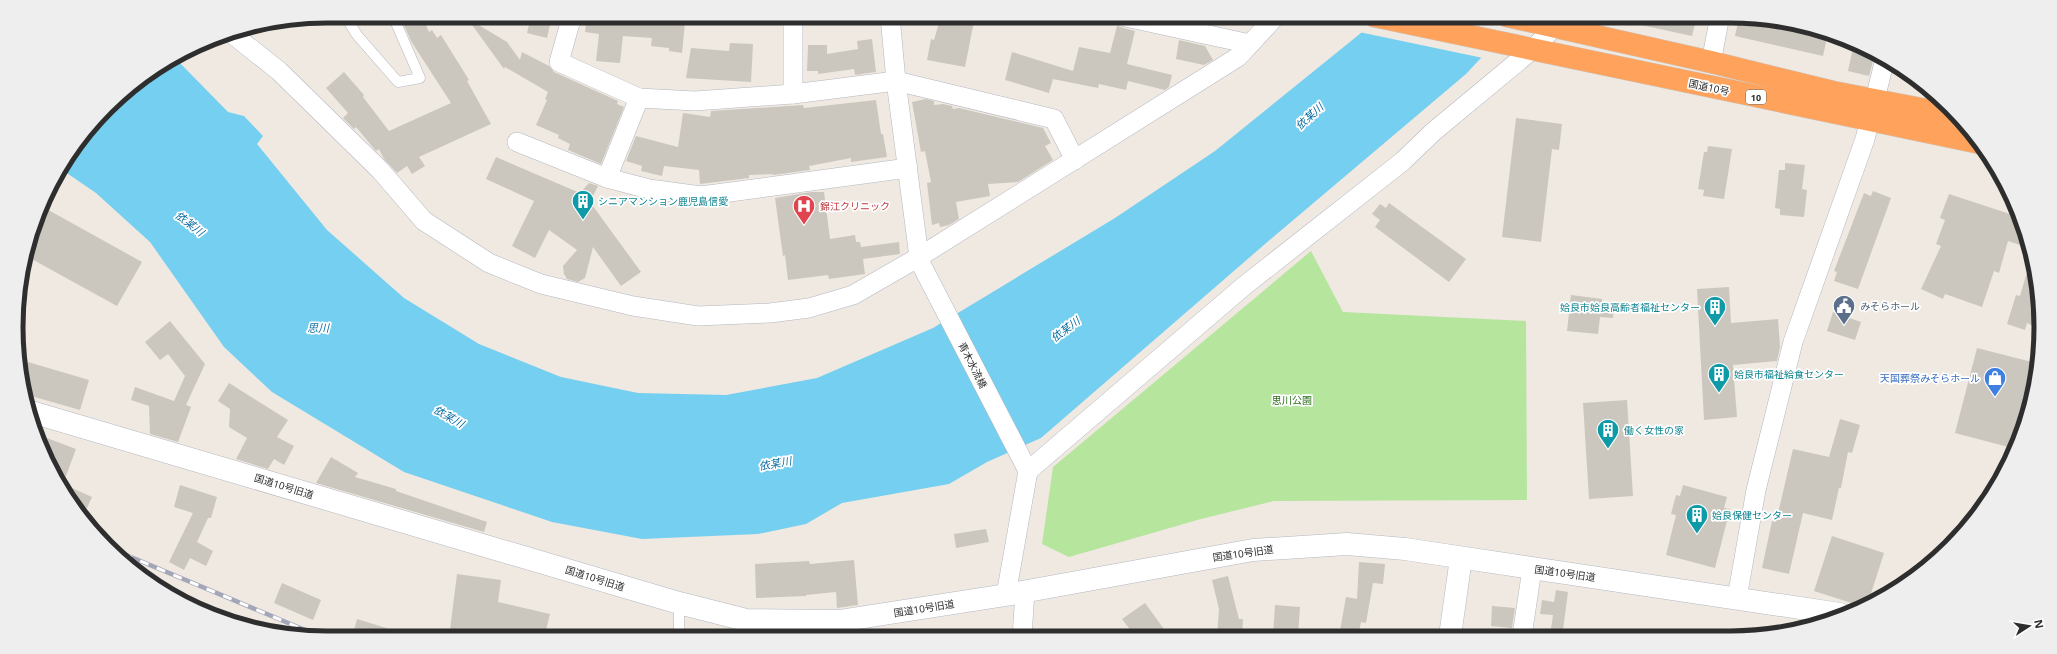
<svg xmlns="http://www.w3.org/2000/svg" width="2057" height="654" font-family="'Noto Sans','Noto Sans JP',sans-serif">
  <style>
    .green { fill: #b6e59e }
    .water { fill: #75cff0 }
    .pier { fill: #efe9e1 }
    .building { fill: #cbc7bf }
    .lines { fill: none; stroke-linecap: round; stroke-linejoin: round }
    .lane-casing { stroke: #b4b7c1; stroke-width: 11 }
    .street-casing { stroke: #b4b7c1; stroke-width: 20 }
    .secondary-casing { stroke: #b4b7c1; stroke-width: 23 }
    .highway-casing { stroke: #c9c9c9; stroke-width: 23 }
    .lane { stroke: #fff; stroke-width: 10 }
    .street { stroke: #fff; stroke-width: 19 }
    .secondary { stroke: #fff; stroke-width: 22 }
    .highway { stroke: #ffa35c; stroke-width: 22 }
    .rail-casing { stroke: #a3a6b8; stroke-width: 4.5 }
    .rail { stroke: #fff; stroke-width: 3; stroke-dasharray: 9; stroke-linecap: butt }
    .labels { text-anchor: middle; dominant-baseline: central; stroke-width: 3.5; stroke-linejoin: round; paint-order: stroke }
    .shield { fill: #fff; stroke: #6d6d6d; stroke-width: 1 }
    .shield-label { font-size: 9px; font-weight: bold; fill: #2e2e2e }
    .street-label { font-size: 10px; fill: #2e2e2e; stroke: #fff }
    .culture-label { font-size: 10px; fill: #0d838f; stroke: #fff; text-anchor: start }
    .health-label { font-size: 10px; fill: #be3a42; stroke: #fff; text-anchor: start }
    .service-label { font-size: 10px; fill: #4e5e75; stroke: #fff; text-anchor: start }
    .shop-label { font-size: 10px; fill: #366cbe; stroke: #fff; text-anchor: end }
    .park-label { font-size: 10px; fill: #2c6e1b; stroke: #fff }
    .water-label { font-size: 11px; font-style: italic; fill: #0d6fa3; stroke: #fff }
    .rim { fill: none; stroke: #2e2e2e; stroke-width: 5 }
  </style>
  <rect width="100%" height="100%" fill="#efe9e1"/>
  <!-- green -->
  <path class="green" d="M1311,251L1343,312L1526,321L1527,500L1274,501L1201,519L1069,557L1042,544L1053,467Z"/>
  <!-- water -->
  <path class="water" d="M1382,16H1520L1466,74L1265,244L1041,438L987,462L949,484L842,503L806,524L758,534L642,539L552,522L404,472L272,392L224,347L150,242L96,193L61,169L80,138L122,93L176,59L228,112L244,116L263,136L257,144L327,230L404,298L479,344L561,377L638,393L726,395L817,378L933,328L1115,218L1215,151Z"/>
  <!-- pier -->
  <path class="pier" d="M1379,16H1522L1483,58L1359,32Z"/>
  <!-- building -->
  <g class="building">
    <path d="M400,16H422L429,32L432,30L437,38L441,35L469,80L467,81L491,124L419,157L425,166L412,174L407,166L397,173L384,159L379,149L376,151L356,127L354,129L343,118L348,113L326,88L344,72L364,95L363,97L389,131L451,103L411,41Z"/>
    <path d="M531,16H552L547,38L527,33Z"/>
    <path d="M587,16L628,21V16H682V22L685,23L682,53L669,51V48L651,46L652,38L623,36L620,63L596,61L599,34L585,32Z"/>
    <path d="M941,16H975L965,67L927,60L931,39L934,40Z"/>
    <path d="M1628,16H1697L1692,36L1627,22Z"/>
    <path d="M1739,17L1791,22L1828,33L1823,56L1735,36Z"/>
    <path d="M467,18L507,42L520,60L522,52L549,66L554,72L618,101L617,104L624,107L601,164L568,150L570,144L558,138L559,135L536,125L547,100L545,99L548,92L505,67L504,69Z"/>
    <path d="M1117,26L1135,31L1127,64L1172,75L1169,87L1165,90L1128,81L1126,90L1099,84L1098,88L1053,79L1049,93L1005,80L1012,52L1073,71L1079,47L1110,53Z"/>
    <path d="M872,39L876,72L855,75L854,69L818,74V71H807L808,45H827V54L858,49L857,41Z"/>
    <path d="M1179,40L1205,46L1213,60L1204,65L1176,59Z"/>
    <path d="M730,43L753,44L751,82L686,78L691,48L729,51Z"/>
    <path d="M1854,43L1875,53L1869,76L1848,71Z"/>
    <path d="M926,99L934,101V105L943,104L952,106L953,109L959,108L1043,128L1051,143L1045,146L1053,160L1018,182L988,184L990,196L956,202L959,219L949,225L940,227L939,223L932,225L927,183L931,182L925,151L921,152L912,102Z"/>
    <path d="M876,100L881,134H883L887,157L851,162V158L809,166L810,170L773,175V174L749,175V178L700,184L699,170L664,166L662,176L641,171L642,166L626,161L636,136L678,147L683,113L710,117L711,111L803,105L804,108Z"/>
    <path d="M1516,118L1562,124L1559,150L1552,149L1541,242L1502,237Z"/>
    <path d="M1708,146L1732,149L1724,199L1703,196L1704,190L1698,189L1704,152H1707Z"/>
    <path d="M496,157L580,193L589,183L598,186L590,202L641,272L621,286L593,247L585,278L578,282L567,279L564,274L563,266L577,250L549,230L535,258L512,246L534,201L486,179Z"/>
    <path d="M1785,163L1805,165L1802,189L1807,190L1804,217L1780,215V209L1775,208L1779,170H1785Z"/>
    <path d="M1873,191L1891,198L1858,289L1834,281L1837,272L1834,271L1864,193L1871,196Z"/>
    <path d="M811,192H824L830,239L855,235L856,242H860L861,247L899,242L900,254L863,259L865,274L829,279L828,275L788,280L785,255L783,256L775,198Z"/>
    <path d="M1949,194L2019,217L2029,248L2008,241L1999,273L1994,271L1982,307L1945,294L1943,299L1921,289L1941,246L1936,244L1945,220L1940,218Z"/>
    <path d="M1389,203L1466,259L1449,282L1375,227L1380,220L1372,214L1380,204L1386,208Z"/>
    <path d="M43,207L142,262L117,306L28,257Z"/>
    <path d="M2032,255L2035,267L2041,330L2027,323L2025,330L2007,324L2016,295L2020,296Z"/>
    <path d="M1729,287L1731,323L1778,319L1780,347L1777,361L1733,365L1737,417L1704,420L1697,289Z"/>
    <path d="M1571,295L1602,299V304L1614,306L1613,318L1600,317L1598,334L1567,331Z"/>
    <path d="M1833,312L1861,322L1855,340L1827,331Z"/>
    <path d="M170,321L205,364L186,405L191,407L178,442L150,434L149,406L131,400L135,387L174,401L185,376L168,354L160,360L145,342Z"/>
    <path d="M1977,348L2036,363L2012,448L1955,433Z"/>
    <path d="M28,362L89,380L80,410L24,394L22,381Z"/>
    <path d="M229,383L288,420L277,437L294,446L284,465L274,459L268,469L236,459L247,438L229,427L230,409L218,401Z"/>
    <path d="M1627,400L1633,496L1589,499L1583,403Z"/>
    <path d="M1840,419L1860,425L1852,453L1848,452L1841,488H1839L1832,520L1803,513L1789,574L1762,568L1772,521L1776,522L1793,449L1829,457Z"/>
    <path d="M39,435L76,449L63,484L92,497L83,517L69,500Z"/>
    <path d="M331,457L358,473L355,477L396,489V491L487,522L484,532L316,483Z"/>
    <path d="M180,485L217,497L211,518H208L197,542L213,551L206,566L190,558L184,570L169,562L193,513L174,507Z"/>
    <path d="M1683,485L1727,497L1724,508L1730,509L1715,568L1666,555L1676,515L1671,514L1676,495L1680,496Z"/>
    <path d="M986,529L989,542L956,548L954,534Z"/>
    <path d="M1832,536L1884,553L1867,606L1864,607L1814,591Z"/>
    <path d="M854,560L858,605L837,608L836,592L806,595V596L756,598L755,564L809,561L810,564Z"/>
    <path d="M1359,562L1385,564L1383,584L1373,583L1366,623L1361,622L1358,636H1339L1346,597L1357,599Z"/>
    <path d="M457,574L501,580L498,602L550,614L544,638H449Z"/>
    <path d="M1228,576L1239,619H1243L1242,636H1217L1219,609L1212,580Z"/>
    <path d="M282,583L321,600L313,620L274,603Z"/>
    <path d="M1556,590L1568,592L1563,630L1551,629L1553,615L1540,614L1542,600L1554,602Z"/>
    <path d="M1145,603L1169,636H1135L1122,619Z"/>
    <path d="M1275,605L1300,607L1298,636H1273Z"/>
    <path d="M1492,606L1515,608L1512,628L1491,626Z"/>
    <path d="M357,619L409,635V638H352Z"/>
  </g>
  <g class="lines">
    <!-- lane casing -->
    <g class="lane-casing">
      <g id="lane">
        <path d="M347,19L357,35L398,82L420,78L393,16"/>
        <path d="M679,637V603"/>
      </g>
    </g>
    <!-- street casing -->
    <g class="street-casing">
      <g id="street">
        <path d="M572,16L559,62L639,98"/>
        <path d="M793,16V94"/>
        <path d="M890,16L896,81L919,257L922,266L1028,471L1006,595"/>
        <path d="M1121,16L1250,44"/>
        <path d="M231,33L279,71L380,170L424,221L489,263L541,284L633,306L698,316L770,313L809,308L853,295L919,257L1238,57L1276,16"/>
        <path d="M1711,62L1720,16"/>
        <path d="M517,142L607,178"/>
        <path d="M908,168L701,196L649,189L607,178L639,98L695,101L793,94L896,81L1054,119L1075,160"/>
        <path d="M1028,471L1244,286L1403,161L1433,132L1533,49L1565,16"/>
        <path d="M1737,598L1756,490L1793,342L1865,139L1885,59"/>
        <path d="M1522,636L1532,569"/>
        <path d="M1022,637L1025,591"/>
      </g>
    </g>
    <!-- secondary casing -->
    <g class="secondary-casing">
      <g id="secondary">
        <path d="M28,411L679,603L746,620L839,621L1006,595L1253,550L1347,544L1405,549L1840,614"/>
        <path d="M1450,636L1461,558"/>
      </g>
    </g>
    <!-- highway casing -->
    <g class="highway-casing">
      <g id="highway">
        <path d="M1374,16L1980,143"/>
        <path d="M1507,16L1711,62L1833,92L1958,116"/>
      </g>
    </g>
    <!-- lane -->
    <use href="#lane" class="lane"/>
    <!-- street -->
    <use href="#street" class="street"/>
    <!-- secondary -->
    <use href="#secondary" class="secondary"/>
    <!-- highway -->
    <use href="#highway" class="highway"/>
    <!-- rail casing -->
    <g class="rail-casing">
      <path id="rail" d="M107,547L324,638"/>
    </g>
    <!-- rail -->
    <use href="#rail" class="rail"/>
  </g>
  <!-- icons -->
  <defs>
    <g id="building-pin" transform="scale(1.15)"><path d="M0 17L-7.5 6A9.5 9.5 0 1 1 7.5 6Z" fill="#0f9aa8" stroke="#fff"/><path d="M-4-6H4V6H1V3H-1V6H-4ZM-2.5-4.3h1.7v1.8h-1.7ZM.8-4.3h1.7v1.8H.8ZM-2.5-1h1.7V.8h-1.7ZM.8-1h1.7V.8H.8Z" fill="#fff"/></g>
    <g id="hospital-pin" transform="scale(1.15)"><path d="M0 17L-7.5 6A9.5 9.5 0 1 1 7.5 6Z" fill="#e0444e" stroke="#fff"/><path d="M-5-5h3v3.5h4V-5h3V5h-3V1.5h-4V5h-3Z" fill="#fff"/></g>
    <g id="civic-pin" transform="scale(1.15)"><path d="M0 17L-7.5 6A9.5 9.5 0 1 1 7.5 6Z" fill="#5c6f8a" stroke="#fff"/><path d="M-.6-6.5H3V-4.5H.6V-3L4-1V1h2V6H-6V1h2V-1L-.6-3ZM-1.2 2.5V6h2.4V2.5Z" fill="#fff"/></g>
    <g id="shop-pin" transform="scale(1.15)"><path d="M0 17L-7.5 6A9.5 9.5 0 1 1 7.5 6Z" fill="#3f7fe0" stroke="#fff"/><path d="M-5-2.5h2.3a2.7 3.5 0 0 1 5.4 0H5L5.5 6h-11ZM-1.5-2.5h3a1.5 2.3 0 0 0-3 0Z" fill="#fff"/></g>
  </defs>
  <g fill-rule="evenodd">
    <use href="#building-pin" x="583" y="201"/>
    <use href="#hospital-pin" x="804" y="206"/>
    <use href="#civic-pin" x="1844" y="306"/>
    <use href="#building-pin" x="1715" y="307"/>
    <use href="#building-pin" x="1719" y="374"/>
    <use href="#shop-pin" x="1995" y="378"/>
    <use href="#building-pin" x="1608" y="430"/>
    <use href="#building-pin" x="1697" y="515"/>
  </g>
  <g class="labels">
    <!-- shield labels -->
    <rect class="shield" x="1746" y="90" width="20" height="14" rx="3"/>
    <g class="shield-label">
      <text x="1756" y="97">10</text>
    </g>
    <!-- street labels -->
    <g class="street-label">
      <text transform="translate(1709 87) rotate(12)">国道10号</text>
      <text transform="translate(973 365) rotate(63)">青木水流橋</text>
      <text transform="translate(284 486) rotate(17)">国道10号旧道</text>
      <text transform="translate(1243 553) rotate(-8)">国道10号旧道</text>
      <text transform="translate(1565 573) rotate(8)">国道10号旧道</text>
      <text transform="translate(595 578) rotate(17)">国道10号旧道</text>
      <text transform="translate(924 608) rotate(-9)">国道10号旧道</text>
    </g>
    <!-- culture labels -->
    <g class="culture-label">
      <text x="598" y="201">シニアマンション鹿児島信愛</text>
      <text x="1700" y="307" text-anchor="end">姶良市姶良高齢者福祉センター</text>
      <text x="1734" y="374">姶良市福祉給食センター</text>
      <text x="1624" y="430">働く女性の家</text>
      <text x="1712" y="515">姶良保健センター</text>
    </g>
    <!-- health labels -->
    <g class="health-label">
      <text x="820" y="206">錦江クリニック</text>
    </g>
    <!-- service labels -->
    <g class="service-label">
      <text x="1860" y="306">みそらホール</text>
    </g>
    <!-- shop labels -->
    <g class="shop-label">
      <text x="1980" y="378">天国葬祭みそらホール</text>
    </g>
    <!-- park labels -->
    <g class="park-label">
      <text x="1292" y="400">思川公園</text>
    </g>
    <!-- water labels -->
    <g class="water-label">
      <text transform="translate(1309 116) rotate(-42)">依某川</text>
      <text transform="translate(190 223) rotate(38)">依某川</text>
      <text x="318" y="327">思川</text>
      <text transform="translate(1065 329) rotate(-37)">依某川</text>
      <text transform="translate(449 416) rotate(30)">依某川</text>
      <text transform="translate(775 463) rotate(-10)">依某川</text>
    </g>
  </g>
  <!-- crop -->
  <path d="M0 0H2057V654H0ZM327 23H1730A304 304 0 0 1 2034 327V327A304 304 0 0 1 1730 631H327A304 304 0 0 1 23 327V327A304 304 0 0 1 327 23Z" fill="#eee" fill-rule="evenodd"/>
  <path class="rim" d="M327 23H1730A304 304 0 0 1 2034 327V327A304 304 0 0 1 1730 631H327A304 304 0 0 1 23 327V327A304 304 0 0 1 327 23Z"/>
  <!-- north arrow -->
  <g transform="translate(2029 626) rotate(78)" stroke="#ffffff" stroke-width="3" paint-order="stroke">
  <path d="M0-3L7 15L0 10L-7 15Z" fill="#2e2e2e"/>
  <text y="-6" font-size="11" font-weight="bold" text-anchor="middle" fill="#2e2e2e">N</text>
  </g>
</svg>
